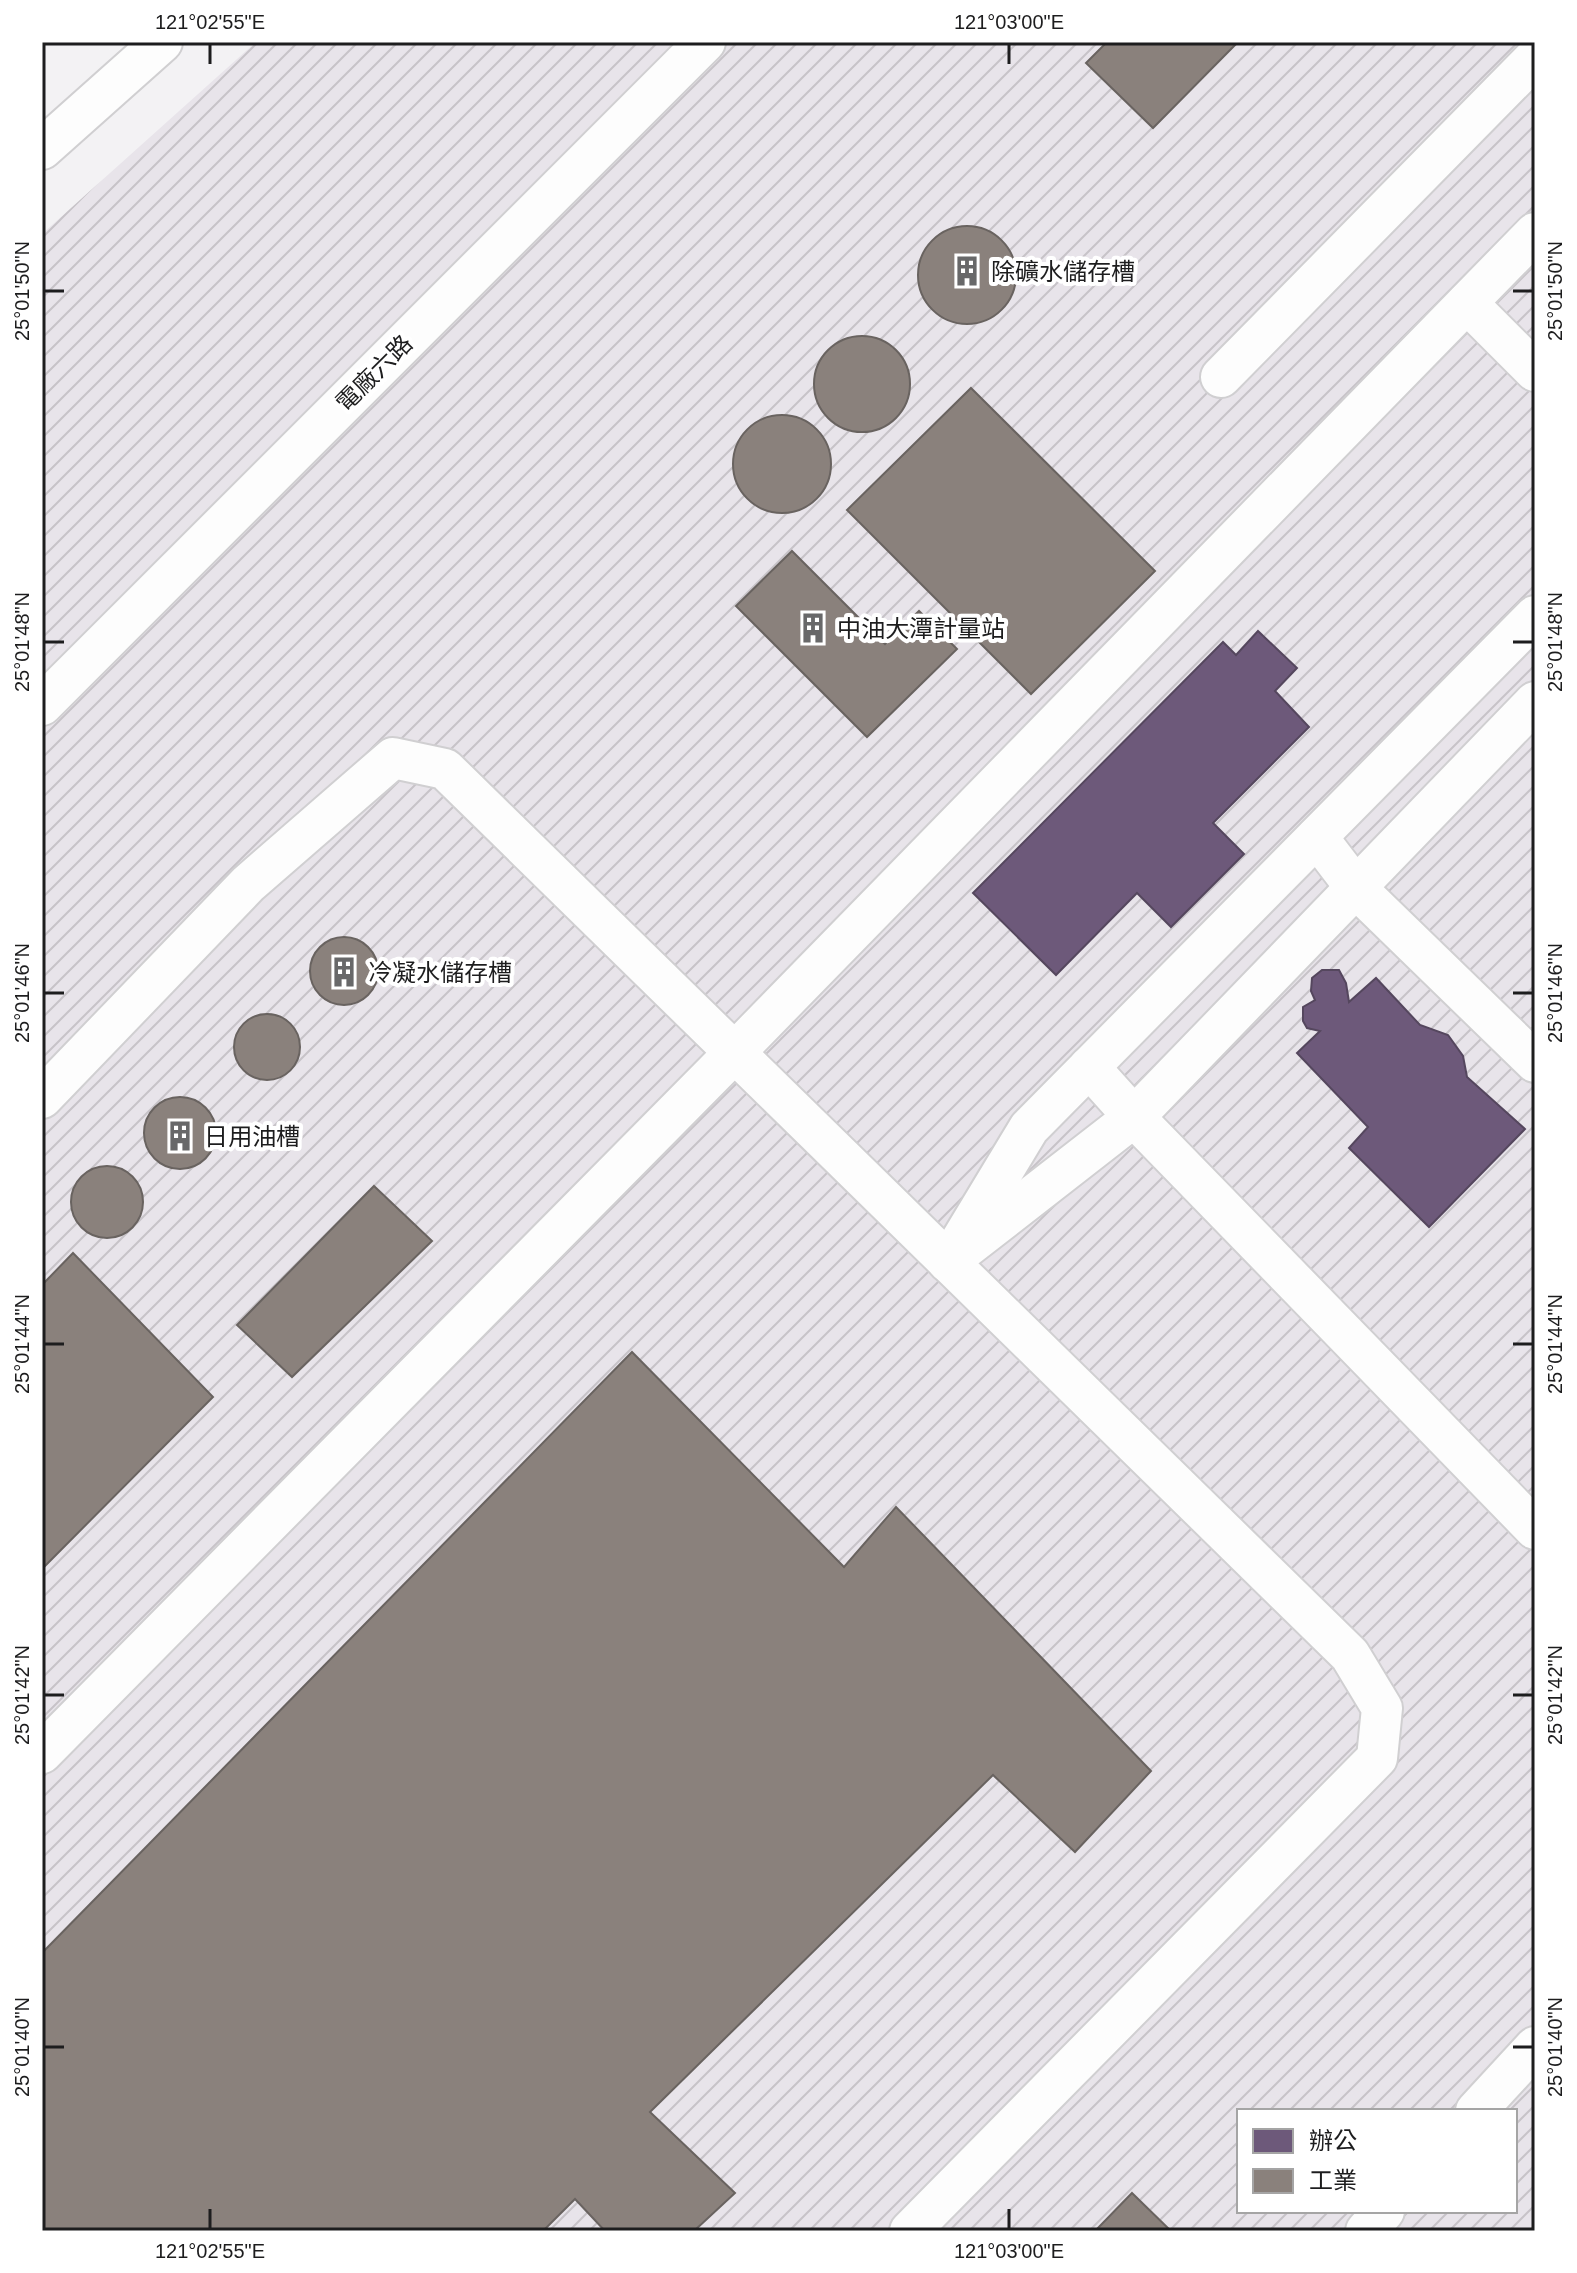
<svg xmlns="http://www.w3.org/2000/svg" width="1577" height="2273" font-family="Arial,'Noto Sans TC',sans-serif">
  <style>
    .industrial { fill: url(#industrial-furrows); fill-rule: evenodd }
    .offices { fill: #6d597a; stroke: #55475e; stroke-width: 2 }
    .industry { fill: #8a817c; stroke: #696360; stroke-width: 2 }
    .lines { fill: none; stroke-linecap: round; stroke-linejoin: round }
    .minor-casing { stroke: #d0cfd1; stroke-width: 44 }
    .minor { stroke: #fdfdfd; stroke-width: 40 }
    .ticks { fill: none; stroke: #1d1d1e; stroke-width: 3 }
    .labels { text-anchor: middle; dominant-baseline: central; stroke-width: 8; stroke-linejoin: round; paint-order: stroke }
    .poi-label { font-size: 24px; fill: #1d1d1e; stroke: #fff; text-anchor: start }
    .street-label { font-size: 24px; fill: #1d1d1e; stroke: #fff }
    .neatline { fill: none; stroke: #1d1d1e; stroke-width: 3 }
    .ticks-label { font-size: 20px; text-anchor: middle; fill: #1d1d1e }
  </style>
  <defs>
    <pattern id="industrial-furrows" width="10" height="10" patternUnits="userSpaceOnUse" patternTransform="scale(2)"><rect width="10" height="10" fill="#e8e4ea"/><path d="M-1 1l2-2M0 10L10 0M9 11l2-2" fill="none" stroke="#c7c3c8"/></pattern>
  </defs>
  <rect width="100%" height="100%" fill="#f3f2f4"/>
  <!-- industrial -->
  <path class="industrial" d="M256,42H1535V2231H42V234ZM1239,2111H1515V2211H1239Z"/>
  <!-- offices -->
  <g class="offices">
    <path d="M1258,631L1297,668L1275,691L1309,727L1213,823L1244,854L1171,927L1137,893L1056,975L973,893L1223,642L1236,655Z"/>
    <path d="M1322,970H1339L1346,983L1349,1002L1376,978L1420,1025L1448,1035L1463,1056L1467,1077L1525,1129L1429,1227L1349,1148L1368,1127L1297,1053L1320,1031L1307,1028L1303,1021V1007L1315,1000L1311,991L1312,978Z"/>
  </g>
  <!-- industry -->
  <g class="industry">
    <path d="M1107,42H1238L1153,128L1086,63Z"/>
    <circle cx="967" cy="275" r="49"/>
    <circle cx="862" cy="384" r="48"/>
    <path d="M971,388L1155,571L1031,694L847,510Z"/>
    <circle cx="782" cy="464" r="49"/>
    <path d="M792,551L885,644L919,611L957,649L867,737L736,606Z"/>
    <circle cx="344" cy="971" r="34"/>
    <circle cx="267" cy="1047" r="33"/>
    <circle cx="180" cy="1133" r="36"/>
    <circle cx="107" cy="1202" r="36"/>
    <path d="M374,1186L432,1241L292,1377L237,1325Z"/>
    <path d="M73,1253L213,1397L42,1569V1285Z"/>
    <path d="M632,1352L844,1567L896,1507L1151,1771L1075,1852L993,1775L650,2112L735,2193L694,2231H605L575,2199L543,2231H42V1953Z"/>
    <path d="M1132,2193L1171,2231H1095Z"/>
  </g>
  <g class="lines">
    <!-- minor casing -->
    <g class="minor-casing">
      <g id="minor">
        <path d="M42,149L162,42"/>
        <path d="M1467,303L1535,371"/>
        <path d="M1221,377L1533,60L1535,61"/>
        <path d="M42,705L705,42"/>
        <path d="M1317,837L1356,888L1535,1062"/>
        <path d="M1089,1067L1134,1117L1535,1529"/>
        <path d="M42,1098L248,884L393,758L445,769L1350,1655L1382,1708L1377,1758L910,2231"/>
        <path d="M967,1247L1134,1117L1535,702"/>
        <path d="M948,1262L1029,1128L1535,616"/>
        <path d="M42,1753L735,1052L1535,233"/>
        <path d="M1476,2111L1535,2047"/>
        <path d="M1366,2231L1384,2211"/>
      </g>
    </g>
    <!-- minor -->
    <use href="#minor" class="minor"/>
  </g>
  <!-- ticks -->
  <path class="ticks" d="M210,44V64M1009,44V64M44,291H64M1513,291H1533M44,642H64M1513,642H1533M44,993H64M1513,993H1533M44,1344H64M1513,1344H1533M44,1695H64M1513,1695H1533M44,2047H64M1513,2047H1533M210,2209V2229M1009,2209V2229"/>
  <!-- icons -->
  <defs>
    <g id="building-bare" transform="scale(2.4)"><path d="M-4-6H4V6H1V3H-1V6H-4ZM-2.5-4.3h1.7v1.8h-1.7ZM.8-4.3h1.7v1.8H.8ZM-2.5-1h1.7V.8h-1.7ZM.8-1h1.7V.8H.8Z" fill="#686869" stroke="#fff" stroke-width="2.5" paint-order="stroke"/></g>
  </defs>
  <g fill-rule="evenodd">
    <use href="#building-bare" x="967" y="271"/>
    <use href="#building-bare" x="813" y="628"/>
    <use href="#building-bare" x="344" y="972"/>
    <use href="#building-bare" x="180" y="1136"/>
  </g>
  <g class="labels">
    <!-- poi labels -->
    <g class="poi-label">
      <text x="991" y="271">除礦水儲存槽</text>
      <text x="837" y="628">中油大潭計量站</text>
      <text x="368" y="972">冷凝水儲存槽</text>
      <text x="204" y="1136">日用油槽</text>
    </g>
    <!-- street labels -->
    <g class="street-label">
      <text transform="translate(374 373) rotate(-45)">電廠六路</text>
    </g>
  </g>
  <!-- border -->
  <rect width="1577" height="2273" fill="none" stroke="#ffffff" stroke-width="88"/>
  <!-- legend -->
  <rect x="1237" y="2109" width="280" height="104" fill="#ffffff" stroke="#a5a5a5" stroke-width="2"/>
  <rect x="1253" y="2129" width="40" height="24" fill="#6d597a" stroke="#a5a5a5" stroke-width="2"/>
  <text x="1309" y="2149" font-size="24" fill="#1d1d1e">辦公</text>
  <rect x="1253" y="2169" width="40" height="24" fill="#8a817c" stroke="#a5a5a5" stroke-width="2"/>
  <text x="1309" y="2189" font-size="24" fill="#1d1d1e">工業</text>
  <rect x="44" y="44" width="1489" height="2185" class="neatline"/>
  <g class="ticks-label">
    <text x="210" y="29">121°02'55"E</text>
    <text x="1009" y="29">121°03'00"E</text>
    <text transform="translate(22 291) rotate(-90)" y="7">25°01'50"N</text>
    <text transform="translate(1555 291) rotate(-90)" y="7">25°01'50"N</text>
    <text transform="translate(22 642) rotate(-90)" y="7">25°01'48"N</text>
    <text transform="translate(1555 642) rotate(-90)" y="7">25°01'48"N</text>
    <text transform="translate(22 993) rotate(-90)" y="7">25°01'46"N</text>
    <text transform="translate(1555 993) rotate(-90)" y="7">25°01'46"N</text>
    <text transform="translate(22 1344) rotate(-90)" y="7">25°01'44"N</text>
    <text transform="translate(1555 1344) rotate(-90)" y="7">25°01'44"N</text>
    <text transform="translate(22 1695) rotate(-90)" y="7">25°01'42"N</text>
    <text transform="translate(1555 1695) rotate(-90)" y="7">25°01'42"N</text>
    <text transform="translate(22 2047) rotate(-90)" y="7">25°01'40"N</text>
    <text transform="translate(1555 2047) rotate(-90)" y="7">25°01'40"N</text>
    <text x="210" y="2258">121°02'55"E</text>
    <text x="1009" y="2258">121°03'00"E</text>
  </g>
</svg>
